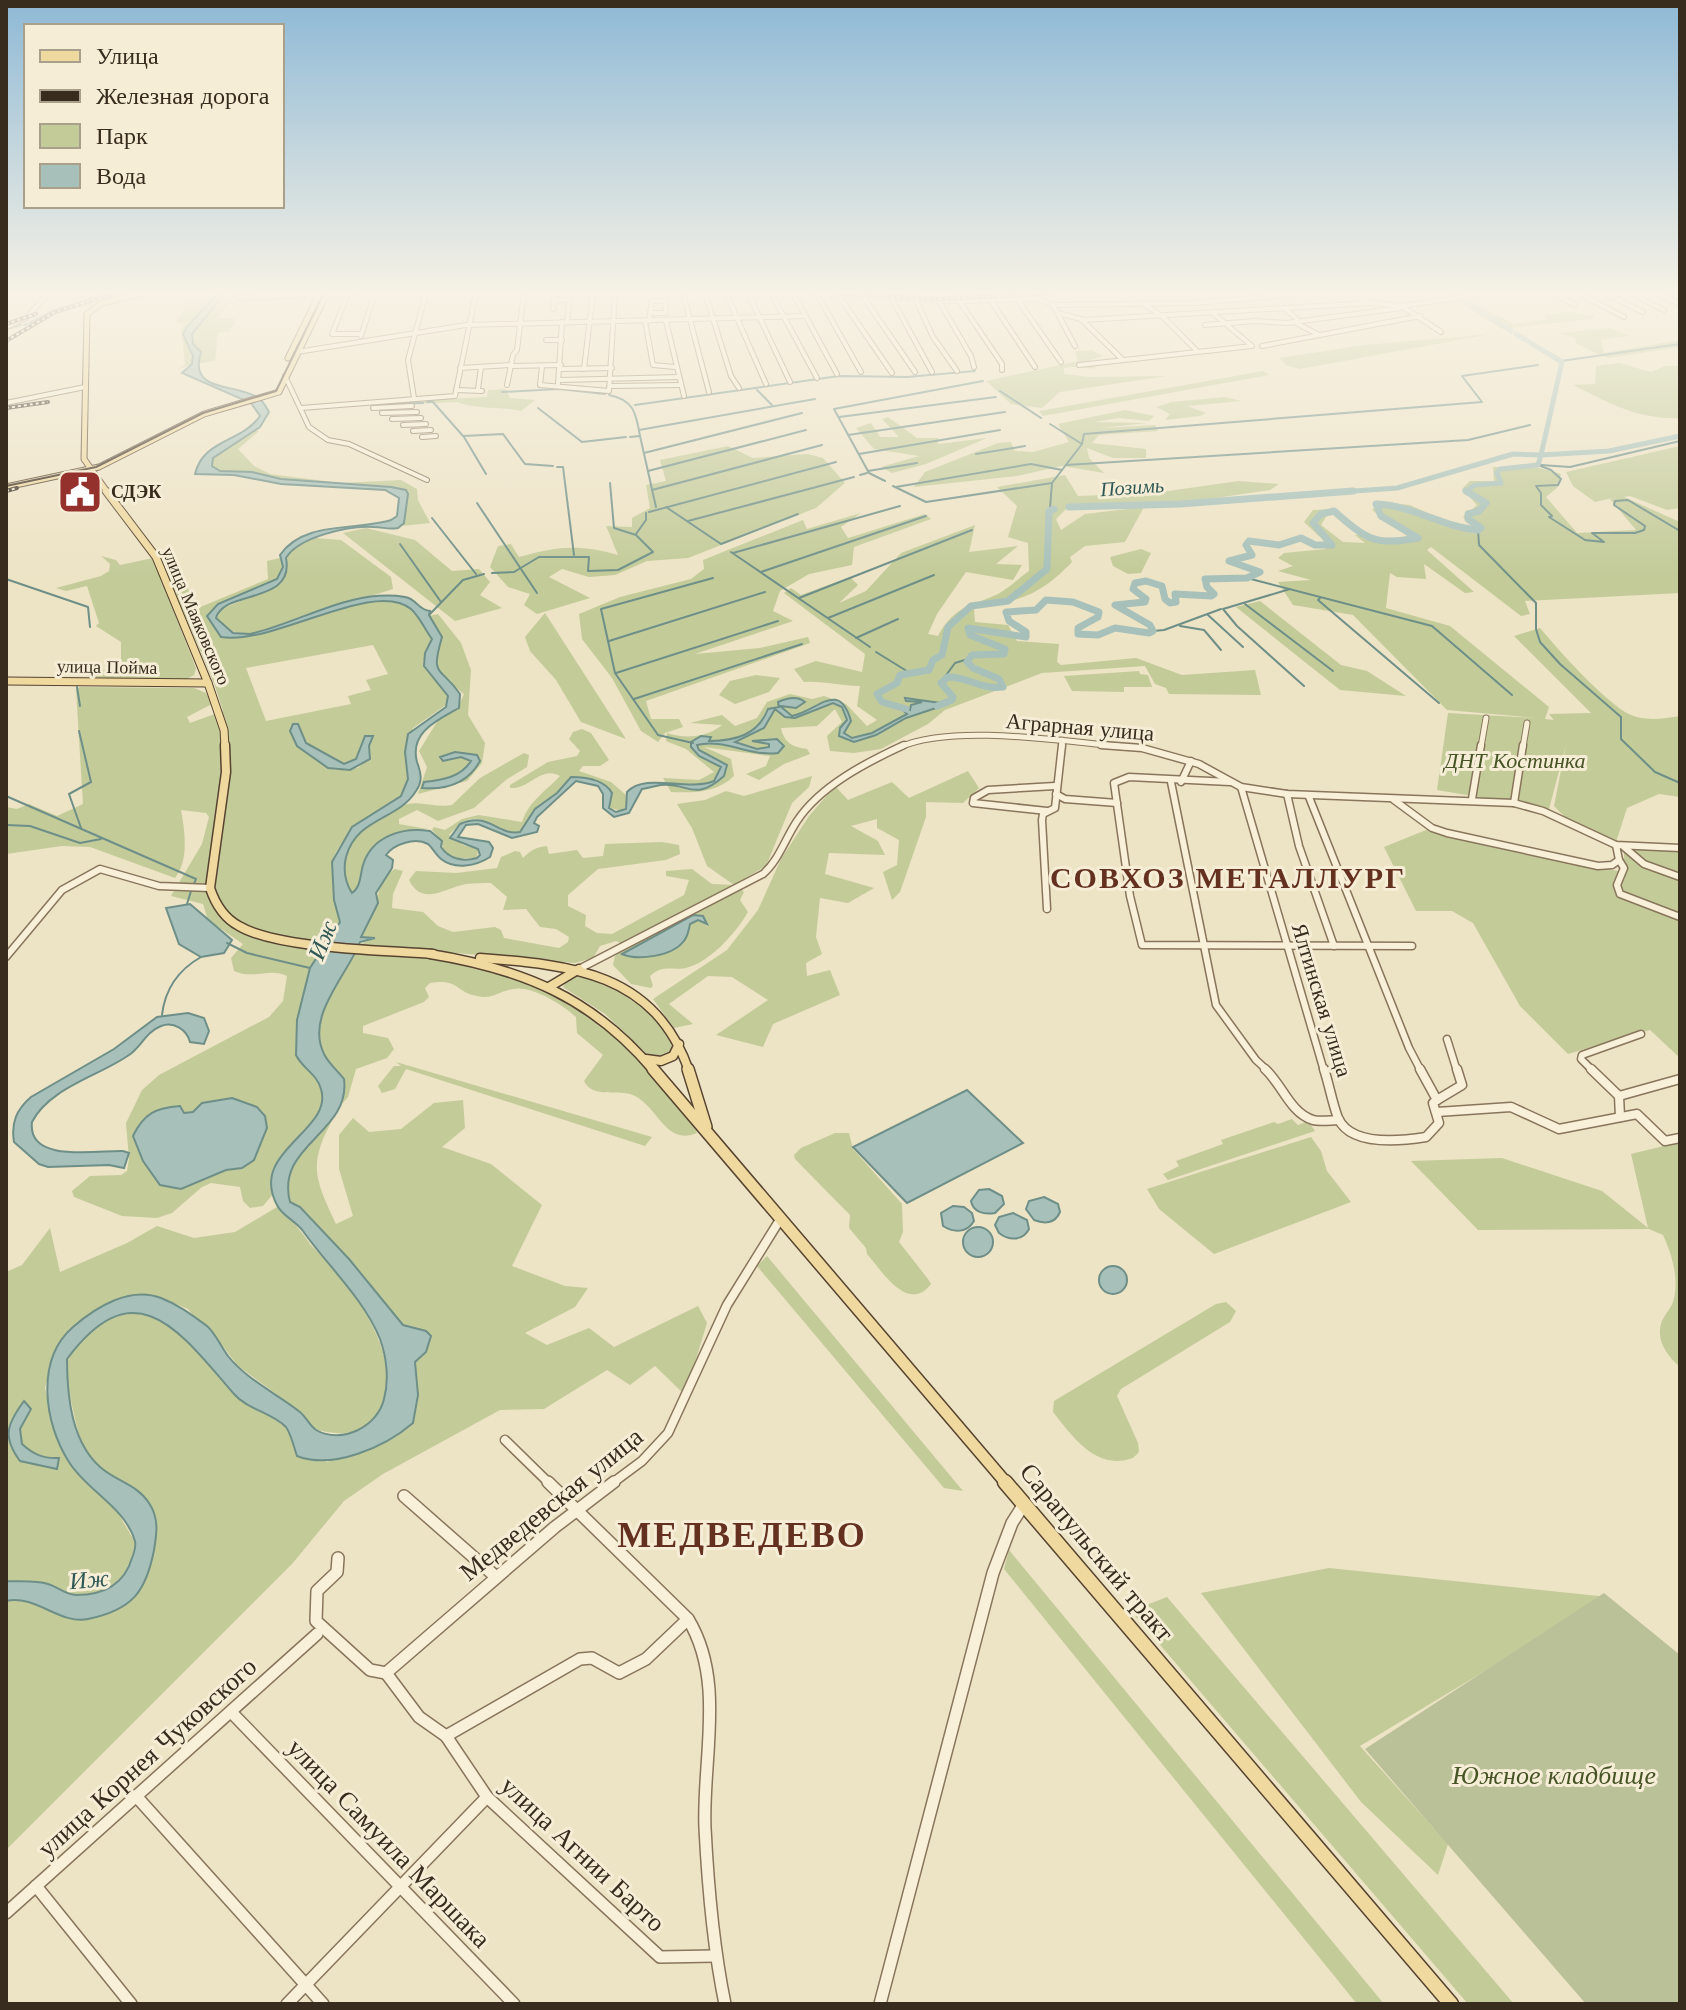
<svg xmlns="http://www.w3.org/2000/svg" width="1686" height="2010" font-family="'Libre Baskerville',serif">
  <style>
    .green { fill: #c3cb99; fill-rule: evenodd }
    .cemetery { fill: #bac098 }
    .water { fill: #a7c1ba; stroke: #6e8f88; stroke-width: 2 }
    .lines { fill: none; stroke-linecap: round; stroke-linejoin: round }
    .stream { stroke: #6e8f88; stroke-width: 2 }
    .river-far1 { stroke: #a7c1ba; stroke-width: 5 }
    .river { stroke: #a7c1ba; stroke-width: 7 }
    .minor-far4-casing { stroke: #88755c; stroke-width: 6 }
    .minor-far3-casing { stroke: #88755c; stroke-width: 7 }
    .minor-far2-casing { stroke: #88755c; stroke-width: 9 }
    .minor-far1-casing { stroke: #88755c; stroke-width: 11 }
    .minor-casing { stroke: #88755c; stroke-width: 14 }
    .major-far4-casing { stroke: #564330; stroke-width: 7 }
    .major-far3-casing { stroke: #564330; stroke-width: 9 }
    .major-far2-casing { stroke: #564330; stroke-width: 11 }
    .major-far1-casing { stroke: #564330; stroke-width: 14 }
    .major-casing { stroke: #564330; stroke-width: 17 }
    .minor-far4 { stroke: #f8f0d9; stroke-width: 4 }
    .minor-far3 { stroke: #f8f0d9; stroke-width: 5 }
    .minor-far2 { stroke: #f8f0d9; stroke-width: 6 }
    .minor-far1 { stroke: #f8f0d9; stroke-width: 8 }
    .minor { stroke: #f8f0d9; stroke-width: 11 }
    .major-far4 { stroke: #efd99f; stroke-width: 5 }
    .major-far3 { stroke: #efd99f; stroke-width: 7 }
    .major-far2 { stroke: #efd99f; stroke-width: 8 }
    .major-far1 { stroke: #efd99f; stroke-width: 11 }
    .major { stroke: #efd99f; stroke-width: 14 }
    .tram { stroke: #382c1f; stroke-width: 2 }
    .rail-casing { stroke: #382c1f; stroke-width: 4 }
    .rail { stroke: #f5edd5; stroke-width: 2; stroke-dasharray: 3; stroke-linecap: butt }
    .labels { text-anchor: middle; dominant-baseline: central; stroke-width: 6; stroke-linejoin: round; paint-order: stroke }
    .far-poi-label { font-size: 18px; font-weight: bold; fill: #382c1f; stroke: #f5edd5; text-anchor: start }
    .far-street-label { font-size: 18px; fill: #382c1f; stroke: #f5edd5 }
    .far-water-label { font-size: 20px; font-style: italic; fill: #2f5856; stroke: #f5edd5 }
    .street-label { font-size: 22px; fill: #382c1f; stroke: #f5edd5 }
    .park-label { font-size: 22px; font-style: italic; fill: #475426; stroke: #f5edd5 }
    .water-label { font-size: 24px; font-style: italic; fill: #2f5856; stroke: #f5edd5 }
    .near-street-label { font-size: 26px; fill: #382c1f; stroke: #f5edd5 }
    .near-park-label { font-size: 26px; font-style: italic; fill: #475426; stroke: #f5edd5 }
    .district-label { font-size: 30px; font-weight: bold; letter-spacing: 2px; fill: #643120; stroke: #f5edd5 }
    .near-district-label { font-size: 36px; font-weight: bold; letter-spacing: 2px; fill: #643120; stroke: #f5edd5 }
  </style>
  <rect width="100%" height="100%" fill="#ede3c5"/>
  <!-- green -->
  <g class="green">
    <path d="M194,293H217L185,335L193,355L192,364L176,370L185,365L181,328L186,324L176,322Z"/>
    <path d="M225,293H229L232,299L218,318H234L232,321H236L230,331L218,333L215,361L200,363L199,348L193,344L192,334Z"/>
    <path d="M1464,298L1514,324L1547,319L1543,315L1568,312L1595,316L1592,319L1502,329L1454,299Z"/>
    <path d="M1611,328L1629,336L1601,340L1604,353L1680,340V347L1608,358L1576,344L1575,338L1560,333Z"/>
    <path d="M1491,334L1300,369L1286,365L1279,358L1365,345Z"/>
    <path d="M1092,350L1103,356L1091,360L1096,368C1089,370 1076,365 1064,368V374L1090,377L1167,376L1060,392L1042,408L1011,404L986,381L1078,361L1075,351Z"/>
    <path d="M1619,363L1651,372L1665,366H1680V418C1640,420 1608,403 1573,385L1595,384L1596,366Z"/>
    <path d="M1263,371L1269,375L1043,416L1039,411Z"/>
    <path d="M506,389L510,398L535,400L521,411C500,406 476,410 457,402L378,406L379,402L487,397L488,390Z"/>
    <path d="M1225,397L1241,401L1187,406L1206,413L1200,416L1165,420L1170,414L1156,407L1172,402Z"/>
    <path d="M1125,410L1154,416L1149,421L1119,418L1095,422L1148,423L1101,428L1155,425L1158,431L1099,435L1092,443L1146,449V458H1113L1087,448L1089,458L1104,473L1062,466L1017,476L914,487L925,472L998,443L1011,442L1015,451L1033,452L1069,442L1058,424Z"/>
    <path d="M888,417L917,438H938V444L987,438L926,464L892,473L881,467L919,456L874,449L856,428L871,423L880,437H899L882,419Z"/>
    <path d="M252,430L259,431L238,449L254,466L270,474L340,483L401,480L417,489L418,500L430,523L401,526L406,505L399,488L281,479L252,472L220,471L212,466L213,458Z"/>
    <path d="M728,446L753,458L808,454L823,458L845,483L816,508L688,558L647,561L615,575L589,577L562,569L549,577L590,598L537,614L524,605L530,594L508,587L490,567L498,546L511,544L519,557C558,546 580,544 618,555L606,526L632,527V518L650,508L646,485L666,481L660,460Z"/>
    <path d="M1680,446V508L1667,510L1630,496L1624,497L1680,522V593L1525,601L1530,614L1521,616L1431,547L1427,550L1474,592L1465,593L1424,564L1426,579L1397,577L1390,573L1386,608L1450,626L1549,707L1545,719L1554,720L1549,714L1591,713L1514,636L1540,628C1560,652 1600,696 1625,712C1642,722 1662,719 1680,716V797L1659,794L1627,808L1616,842L1565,817L1554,806L1566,745L1549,809L1437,790L1448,713L1537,718L1447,710L1353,615L1293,605L1278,582L1311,580L1278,571L1293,566L1278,558L1284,553L1326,549L1323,540L1304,522L1313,510L1331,509L1321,525L1343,542L1365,543L1355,535C1378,532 1383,545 1410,538L1372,510L1380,502L1410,505L1457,527L1473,526L1463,517L1477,505L1462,489L1470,481H1494L1493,467L1539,468L1561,474L1558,487L1546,497L1577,533L1636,530L1610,499L1617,497L1595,502L1573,486L1566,472Z"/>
    <path d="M1065,475L1078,496L1154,493L1238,481L1279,484L1270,490L1195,501L1070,505L1056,519L1061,530L1085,514L1144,507L1125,542L1085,546L1070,557L1072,562C1039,596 1020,601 974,608L975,622L1008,625L1017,641L1059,644L1057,662L1061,665L1136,658L1182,675L1255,670L1261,695L1169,694L1166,688L1155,684L1145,666L1042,673L945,710L928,724L881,749L854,753L830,751L827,736L842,722L835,709L817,726L781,728C784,743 793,747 807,749L810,754L784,764L759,780L746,774L766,766L770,756L704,747L731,759L734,776C716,793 695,793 671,792L663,778L699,780L714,772L686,749L666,741L667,733C685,739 706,738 722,725L690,723L722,715L735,726L757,718L767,702L790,694L812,699L824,696L846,704L867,726L877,720L857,706L860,686C839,686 825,681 804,682L794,669L816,661L862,672L865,654L784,593L791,588L801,595L850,577L858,585L839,603L866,591L901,553L975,525L969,552L1018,546L996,564L1022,565L1013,580L966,572L937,614L928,634L938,636C955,605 970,607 998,594C1009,588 1019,578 1029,571L1028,543L1008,537L1017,506L997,487Z"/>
    <path d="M861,513L841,527L848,538L925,514L931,519L854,547L852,565L809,574L780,591L773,611L793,621L695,654L760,648L808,637L810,643L646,701L651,719H679L683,727L665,733L658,742L641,731L612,678L582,639L579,614L620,597L691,579L704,569L703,560L803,520L807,529Z"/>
    <path d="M366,528L415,540L452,571L479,569L490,582L480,595L502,608L455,621L343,533Z"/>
    <path d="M316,538L341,540L391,577L393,589L250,634L229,631L216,619L222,609L282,583C288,553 286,548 316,538Z"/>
    <path d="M1141,549L1151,553L1141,573L1128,574L1113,566L1110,557Z"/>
    <path d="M101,556L116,560L120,565L153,558L196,668L194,675L183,681L88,677L92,673L121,666V642L96,626L99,623L87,586L66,591L56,588L101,576L109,571L110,564Z"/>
    <path d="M280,558L283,566L277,579L218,604L207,616L221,637C273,642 368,585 406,606C418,613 424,628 432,639L423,662C429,678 447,686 449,703L413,728L405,752L408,779L401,796L352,827L336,852L332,862L333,890L340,922L310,968L297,1020L296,1055C303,1069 317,1075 322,1091C330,1124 268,1144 273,1194L263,1206L250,1208L243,1201L240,1187L211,1183L202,1187L172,1213L157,1218L122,1216L74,1197L72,1191L90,1176L121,1175L127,1171L129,1159L126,1123L142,1090L159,1075L269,1017L283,1001L287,976C270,967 253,980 234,971L231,958L243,944L208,920L203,904L171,896L202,844L209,817L206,813L181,810C185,832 189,860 175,878L90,847L62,846L6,854V807L17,809L29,804L57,816L83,804L76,689L80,687L194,688L206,693L212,704L187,717L190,723L223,711L214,683L167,573L178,569L198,608L268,579L267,561ZM373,645L388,674L366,680L371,690L348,696L351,704L266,721L246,668ZM293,724H298L307,743L344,764L356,759L367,736L371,757L358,768L335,770L294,742Z"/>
    <path d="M1260,601L1341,665L1367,671L1406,696L1340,690L1236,607Z"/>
    <path d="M545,613L626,739L581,722L556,680L530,651L525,637Z"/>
    <path d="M438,614L461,643L471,670L468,715L485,743L482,763L467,781L418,794L427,767L419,751L440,717L457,710L464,694L439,674L435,656L442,636L429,616Z"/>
    <path d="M1139,671L1140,674L1148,675L1152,687H1124V692L1072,691L1064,676Z"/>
    <path d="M756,675L780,678L769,692L735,704L719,695L730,681Z"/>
    <path d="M582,729L591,733L609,760L600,766H583L579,771L611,782L626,795L627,806L623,811L609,808L612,793C604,779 586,777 571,777L557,793L535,809L520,832C492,838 482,797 449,835L463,845L478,849L477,858H454L443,851L442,841L432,830L434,827L445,830L462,819L479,815L522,822C529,801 546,791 560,776C541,765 529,790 510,788V785L548,762L577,756L580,751L569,739L573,732Z"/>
    <path d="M524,753L529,755L527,767L507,779L474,808L438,821L417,810L399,819V824L427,829L404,831L367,856L357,889L352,893C328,854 369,812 407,804C422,801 437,808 452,805L480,778Z"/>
    <path d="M968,771L979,788L963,803L926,802V817L900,892L892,900L883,872L897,865L899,840L877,828V819L851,826L878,841L885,855L829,853L825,874L874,888L848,903L820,898L816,937L822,954L806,963L807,976L830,970L840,995L773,1024L763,1047L716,1035L768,1000L732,977L708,976L669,1004L693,1024L674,1028L653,999L727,950L758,910L781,859L809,816L835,786L848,800L892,782L909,798Z"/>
    <path d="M812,776L809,787L792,803L766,866L735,884L744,892L740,900L748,912C736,933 710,962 686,968C671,971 664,964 650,976L653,986L651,988L631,984L613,965L615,956L624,949L623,944L616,941L600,946L593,958L575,963L359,945L373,938H360L378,903C378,889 380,876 395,869L403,871L393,894L392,908L423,912L438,926L453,932L495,927L501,930L504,938L559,948L568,942L569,937L556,929L540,927L526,909L503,910L507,897L491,883C483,883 474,883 466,884C445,888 422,907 409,880L416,871L456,873L497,868L501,857L515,851L520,852L523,858C531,850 536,847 547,846L549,854L577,850L583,858L603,856L605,844L662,842L679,845L680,854L666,860L598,869L568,895V906L586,915L585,926L597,933L612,934L684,895L689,880L666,876V871L692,869L712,884L734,885L707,866L692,828L677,804L705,800L726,791L744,796Z"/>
    <path d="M1426,830L1618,871L1624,860V848L1680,850V1058L1650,1030L1568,1054L1520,1006L1473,923L1452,911H1416L1384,847Z"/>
    <path d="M355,952C442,958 529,967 600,1022C637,1050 665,1092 695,1127L697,1133C664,1147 657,1102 630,1094C615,1090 592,1098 584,1081L603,1055L577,1033L576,1017C563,1005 532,985 513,989C499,991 493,1000 477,996C455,992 459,978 430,983L425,988L429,997L424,1002L363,1026V1033L388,1038L394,1049L387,1058L356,1069L348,1097L341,1105L345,1083C339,1072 328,1065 322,1053C308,1020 340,979 355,952Z"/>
    <path d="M583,973C613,988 672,1011 672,1050L662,1057L649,1056L605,1014L563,987L568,977Z"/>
    <path d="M396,1062L652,1137L645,1146L406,1069L395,1089L382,1093L378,1086L394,1066H401Z"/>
    <path d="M463,1100L465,1128L442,1147L491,1164L542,1205L512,1266L565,1286L588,1288L575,1307L525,1333L547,1345L589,1328L614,1347L698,1306L707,1323L685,1395L655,1366L630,1385L607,1370L544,1409L500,1410L383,1474L344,1501L292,1564L6,1850V1601C35,1594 60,1623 89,1619L155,1545L113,1479L97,1467L80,1441L67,1383V1359C108,1304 149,1297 198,1350C211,1365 223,1383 238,1397C249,1407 262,1411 274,1419C293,1432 310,1448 327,1462L380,1444L415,1369V1362L426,1352L431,1336L426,1331L403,1325L349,1259L309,1216L290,1202L287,1190L292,1165L334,1117C308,1164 314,1177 336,1224L353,1216L339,1169V1135L353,1118L369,1132L401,1129L434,1103Z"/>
    <path d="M1292,1119L1298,1125L1308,1121L1315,1131L1168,1180L1163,1174L1179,1166L1176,1161L1223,1144L1221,1140L1274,1122L1278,1124Z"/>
    <path d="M835,1133H849L853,1149L902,1204L903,1232L899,1242L928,1279L931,1284C908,1314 882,1271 867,1254L866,1248L849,1228L850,1215L795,1159L794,1155L801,1148Z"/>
    <path d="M1311,1137L1321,1151L1327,1171L1351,1202L1214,1254L1159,1209L1147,1189Z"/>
    <path d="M1680,1142V1367C1668,1357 1656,1341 1661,1324C1663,1316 1670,1310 1673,1302C1680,1281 1672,1254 1663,1235L1649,1229L1478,1230L1411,1161L1502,1158L1602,1191L1648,1228L1631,1154Z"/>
    <path d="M277,1207C292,1220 299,1228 310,1244C315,1250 322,1255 328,1261C359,1297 410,1369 377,1417C362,1437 335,1435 314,1429L302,1413L238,1366L208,1327L198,1322L188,1309L160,1298L132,1295L89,1315L74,1327L56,1348L45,1388L55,1430L68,1461L118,1513L135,1542C131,1574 108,1602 72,1595C62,1594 54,1584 44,1583C31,1581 18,1582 6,1581V1272L22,1265L50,1228L60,1272L127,1243L157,1226L194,1238L235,1232Z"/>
    <path d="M767,1256L963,1491L944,1488L757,1266Z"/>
    <path d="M1226,1302L1236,1311L1230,1322L1121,1389L1117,1396L1138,1443L1139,1452L1133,1458C1096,1471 1074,1438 1053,1412L1054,1401L1216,1304Z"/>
    <path d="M1009,1550L1384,2004H1357L1004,1569Z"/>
    <path d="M1329,1568L1608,1597L1360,1746L1448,1844L1438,1875L1361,1802L1201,1593Z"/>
    <path d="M1167,1597L1514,2004H1468L1131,1611Z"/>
  </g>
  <!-- cemetery -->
  <path class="cemetery" d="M1604,1593L1680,1655V2004H1586L1365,1749Z"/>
  <!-- water -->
  <g class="water">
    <path d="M217,293H225L192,334L193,344L201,352C188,393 234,383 257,397C263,400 266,407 269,412L260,427L213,458L212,466L220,471L252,472L281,479L391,487L406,490L408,494L404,523L398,528C388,530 383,527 374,527C350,525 298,537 286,558C295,605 224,589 216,618L233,633L250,634C300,623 351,588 405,597C417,599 418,610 430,611L429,615L442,637C430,678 440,665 460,694L459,708C438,720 409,732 417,762C421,773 423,781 416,791C397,821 357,817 346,857C343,870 345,882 352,893C361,887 360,875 363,865C372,836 402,827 430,831L442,841L441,847C449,859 463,862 477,858L480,855L478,849L450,838L460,824C489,811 497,836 520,832L535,809L557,793L571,777C586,777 604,779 612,793L609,808L616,812L626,809L627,792C646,772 687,792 714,781L721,767L699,756L691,747V742L701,736L711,737L709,741C735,741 758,735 768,709L779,707L778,702C787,698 797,695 805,702L796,708L780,706L792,716C818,711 839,679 851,721L844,733L852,738L872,733L907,714L897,705L910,710L911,705L922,702L906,701L905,698L948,704L906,718L876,735L854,742L839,736L840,728L847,720L842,707L833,703L795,718L785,717L775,709L764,728L735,742L757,749L769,747V744L752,741L777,739L784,746L778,753C751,757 723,738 697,745L699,750L727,765L724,776C694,803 688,782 661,785C655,786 648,788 642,789L629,813L614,817L603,808V794L598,786L576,781L537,817L534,823L539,826L537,832L512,838L478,824L466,825L458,837L489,842L493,848L490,857C476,866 455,870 441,859C435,854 433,848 428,844C415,837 394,844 386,855L393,860L392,868L376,893L378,903L361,937L375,938L360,942C347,976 305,1016 324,1054C329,1064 337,1070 344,1079C351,1133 275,1145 290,1202L300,1207L349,1259L403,1325L426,1331L431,1336L426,1352L415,1362L418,1395L413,1423C385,1447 333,1470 297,1456C294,1447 291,1434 286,1427C271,1412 248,1410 234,1394C181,1333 136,1266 67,1359C67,1386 69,1418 82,1443C102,1483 132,1477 149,1503C159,1518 157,1533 154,1550C146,1592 132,1610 88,1619C60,1625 35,1594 6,1601V1581C19,1582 36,1580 48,1584C58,1587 66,1595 76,1595C103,1595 124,1585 132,1558C134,1553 136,1546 135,1541C125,1507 86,1490 69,1462C44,1423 35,1360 73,1327C96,1307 130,1286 161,1298C179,1305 192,1315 207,1326C216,1334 221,1347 228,1356C246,1379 277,1394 300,1412C306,1417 310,1426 316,1430C342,1445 378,1426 384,1399C389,1381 387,1358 380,1339C364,1299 327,1265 303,1231C296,1221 282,1216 277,1205C248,1151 334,1131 321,1089C317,1074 302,1068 296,1055L297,1020L310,968L340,922L334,900L332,862L352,827L401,796L408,779L405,752L408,734L446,707L448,696L424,666L425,653L432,639C425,630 420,617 411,609C374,578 273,646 221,637L207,616L218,604L277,579L283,567L280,555C304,520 357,531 391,520L397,516L399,498L385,490L281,484L234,475L195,474C203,439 241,443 260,416L251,403L182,373L192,364L193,356L183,334C190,319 208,308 217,293Z"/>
    <path d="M293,724H298L306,743L344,764L356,759L365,736H373L369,746L370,759L350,770L328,768L297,746L290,731Z"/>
    <path d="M455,752L477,755L480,761C468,783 447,790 422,788L424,782C443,780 461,777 471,761L461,757L443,761L440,757Z"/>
    <path d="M190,904L232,940L224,953L201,957L179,944L166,908Z"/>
    <path d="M693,915L703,916L707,924L698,920L690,924C689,930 687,938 683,942C672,956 638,961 622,954Z"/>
    <path d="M188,1013L204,1018L209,1031L204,1044L190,1042C187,1030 174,1021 161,1026C146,1032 141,1047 129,1055C99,1076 49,1088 32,1122C27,1164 99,1150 123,1151L129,1153L124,1168L109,1165L48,1167L39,1164L14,1142C11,1123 16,1110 31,1097L114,1049L157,1017Z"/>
    <path d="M967,1090L1023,1143L907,1203L853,1147Z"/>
    <path d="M232,1098L257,1107L265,1116L267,1128L254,1160L242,1168L226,1170L181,1189L160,1185L143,1161L133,1136C144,1113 156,1108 180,1106L184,1113L193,1112L202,1103Z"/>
    <path d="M989,1189L1002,1196L1004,1204L995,1213C984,1215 973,1212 971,1201L979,1190Z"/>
    <path d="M1044,1197L1058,1204L1060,1212C1055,1224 1044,1224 1034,1220L1026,1209L1029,1201Z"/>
    <path d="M953,1206L964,1207L972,1213L974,1221C967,1233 954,1233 943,1226L941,1213Z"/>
    <path d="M1013,1213L1027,1220L1029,1229C1023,1241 1009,1241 999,1233L995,1225L999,1217Z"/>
    <circle cx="978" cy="1242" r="15"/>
    <circle cx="1113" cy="1280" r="14"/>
    <path d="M24,1401L31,1409L20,1429L22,1444C33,1454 43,1459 59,1458L57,1469L20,1461C2,1437 7,1424 24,1401Z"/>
  </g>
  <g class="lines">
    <!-- stream -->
    <g class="stream">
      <path d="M1018,295L1045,293"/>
      <path d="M944,298H955"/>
      <path d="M960,298L999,297"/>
      <path d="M30,323L50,312L108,293"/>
      <path d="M24,325L27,324"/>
      <path d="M7,329L21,325"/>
      <path d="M1561,361L1680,344"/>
      <path d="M757,390L772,405"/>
      <path d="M1000,391L1041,418"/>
      <path d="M502,392L559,389L605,394"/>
      <path d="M609,395C634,400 636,413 640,436"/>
      <path d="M427,402H433L463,436L503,434L525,464L553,466"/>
      <path d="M381,404L423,403"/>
      <path d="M635,405L839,376L907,377L975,371"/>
      <path d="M538,408L582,442L626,437"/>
      <path d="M839,417L996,397"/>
      <path d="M1050,424L1082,444L1052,483L1050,508"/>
      <path d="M639,430L815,399"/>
      <path d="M848,435L1005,412"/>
      <path d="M464,437L486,474"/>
      <path d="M630,437L640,436L656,507"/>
      <path d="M1082,444L1084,434L1482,402L1462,376L1538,365"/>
      <path d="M644,453L802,413"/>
      <path d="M859,454L1000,430"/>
      <path d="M976,454L1025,446"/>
      <path d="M1066,465L1468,440L1530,425"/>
      <path d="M1538,465L1551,470L1561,479L1558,485L1536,486L1541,493V505L1552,516L1549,517L1585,540L1604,542L1592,533H1635L1644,530L1645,526L1614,505L1615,501L1628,500L1680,531"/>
      <path d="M1541,465L1570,467L1680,441"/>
      <path d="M557,467H563L574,555"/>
      <path d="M648,471L806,430"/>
      <path d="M868,471L917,463"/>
      <path d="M860,475L867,473"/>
      <path d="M885,481L869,473L834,409L983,381"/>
      <path d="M893,486L926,502L1052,483"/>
      <path d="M896,487L1031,464L1062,470"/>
      <path d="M652,490L822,445"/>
      <path d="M477,503L537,593"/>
      <path d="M666,507L721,544L798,514"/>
      <path d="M649,512L836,462"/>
      <path d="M432,518L476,574"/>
      <path d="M688,521L854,477"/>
      <path d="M1478,530L1479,545L1536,603V629L1540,642L1560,664L1621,717V739L1655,772L1680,783"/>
      <path d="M636,534L646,520V513"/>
      <path d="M400,544L441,602"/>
      <path d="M731,552L870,647"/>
      <path d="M733,553L900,506"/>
      <path d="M761,572L926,516"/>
      <path d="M492,573L514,572L539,557H589L588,571L618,570L653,552L636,535L614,528L610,483"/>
      <path d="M1247,578L1432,626L1512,695"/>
      <path d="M6,579L88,607L90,627"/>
      <path d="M1290,589L1223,609L1237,626L1304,686"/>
      <path d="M799,598L972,530"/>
      <path d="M1320,598L1318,600L1439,703"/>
      <path d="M1245,604L1333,671"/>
      <path d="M429,615L463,580L484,574"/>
      <path d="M1208,615L1243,647"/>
      <path d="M828,618L934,575"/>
      <path d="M1180,626L1204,630L1221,650"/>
      <path d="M1153,631L1164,630L1221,609"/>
      <path d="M856,638L898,619"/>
      <path d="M609,641L765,592"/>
      <path d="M876,652L910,673"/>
      <path d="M616,673L778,621"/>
      <path d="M944,678L955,663L968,659"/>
      <path d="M77,687L80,706"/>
      <path d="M634,699L802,644"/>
      <path d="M79,731L91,782L69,794L81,828"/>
      <path d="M693,743L658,735L615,673L601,609L713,578"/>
      <path d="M6,796L196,879L194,884"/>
      <path d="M6,825L30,826L80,843L101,839"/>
      <path d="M187,904L191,891"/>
      <path d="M227,943L247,953L310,968"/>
      <path d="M162,1015C165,989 178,970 201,957"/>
    </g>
    <!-- river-far1 -->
    <g class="river-far1">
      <path d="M1458,297L1511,331"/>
      <path d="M1326,493L1397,488L1513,454L1541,455L1562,362L1516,334"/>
      <path d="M1470,493L1466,491L1475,485L1501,483L1497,473L1500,469L1538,465L1541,455L1609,451L1680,436"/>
    </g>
    <!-- river -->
    <g class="river">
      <path d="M1069,507L1180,504L1353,491"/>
      <path d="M937,706L952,700L953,697L941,683L948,677C968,677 982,690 1003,687L999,679L973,668L967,662L972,655L1004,654L1005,649L970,635L968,628L1026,637V632L1009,621L1006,612L1036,610L1046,600L1073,602L1099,612L1098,617L1078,628V634L1098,635L1115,628L1149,633L1153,631L1150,625L1115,605L1145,602L1146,599L1133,589L1135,583L1146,581L1162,586L1165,599L1170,603L1176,602L1175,594L1211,596L1214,594L1207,587L1205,579L1247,578L1260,572L1229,561L1252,555L1246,545L1249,541L1279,545L1301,538L1315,545H1332L1313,523L1321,514L1334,511C1366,539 1374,546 1418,538L1381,516L1376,504C1412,505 1442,527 1478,530L1481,528L1468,519V514L1479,511L1486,503L1466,491"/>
      <path d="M906,709L882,702L877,694L897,683L900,675L929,670L933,660L942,655L948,627L971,606L1008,601L1047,569L1049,511L1054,509"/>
    </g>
    <!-- minor-far4 casing -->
    <g class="minor-far4-casing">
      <g id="minor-far4">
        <path d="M683,293L709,392"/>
        <path d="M705,293L731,376L739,388"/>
        <path d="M726,293L766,384"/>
        <path d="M748,293L790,382"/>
        <path d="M771,293L817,378"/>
        <path d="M793,293L837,374"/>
        <path d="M809,293L959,301L1038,299L1053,305L1075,346"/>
        <path d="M954,293L1002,364V370"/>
        <path d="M1355,293L1369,303"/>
        <path d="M1552,293L1575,305"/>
        <path d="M1578,293L1624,317"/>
        <path d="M1604,293L1643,312"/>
        <path d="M1630,293L1664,310"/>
        <path d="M1657,293L1680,304"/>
        <path d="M348,294L332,334H361"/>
        <path d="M817,294L861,372"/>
        <path d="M327,295L355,293"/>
        <path d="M839,296L892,373"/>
        <path d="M1002,296L1021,293"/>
        <path d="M238,298L319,295"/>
        <path d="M864,298L915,372"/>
        <path d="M892,299L932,372"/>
        <path d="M1017,299L1061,362"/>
        <path d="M554,300H569"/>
        <path d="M916,300L933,337L957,371"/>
        <path d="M652,301H665L666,313H650Z"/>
        <path d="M939,301L971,356L974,367"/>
        <path d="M991,301L1035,367"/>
        <path d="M1053,305L1194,303L1313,293"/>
        <path d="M1145,305L1163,317L1197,351"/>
        <path d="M1403,307L1441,332"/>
        <path d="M1284,308L1297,319L1296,323L1319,335"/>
        <path d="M553,309L555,294"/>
        <path d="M1058,313L1081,319L1123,360"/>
        <path d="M1083,320L1369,303L1402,306L1489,293"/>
        <path d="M645,321L653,365L675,367"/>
        <path d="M649,321L650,313"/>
        <path d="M666,321L684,396"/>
        <path d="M567,322L570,293"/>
        <path d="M1205,325L1255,321L1287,323L1401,308"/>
        <path d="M6,327L26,318L49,293"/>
        <path d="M361,336L375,293"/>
        <path d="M546,340H562"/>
        <path d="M1262,346L1420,316"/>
        <path d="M297,352L466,325L805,316"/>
        <path d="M1079,365L1252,346L1214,314"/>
        <path d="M511,366L561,365"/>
        <path d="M542,366L540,385L609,391L615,293"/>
        <path d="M460,368L511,365"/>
        <path d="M561,369L612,368"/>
        <path d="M584,369L593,293"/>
        <path d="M285,376L309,427L328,440L349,444L427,480"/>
        <path d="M560,380L679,377"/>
        <path d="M558,384L562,322"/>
        <path d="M507,385L513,355L517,350L524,293"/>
        <path d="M611,386L680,385"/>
        <path d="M478,389L481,367"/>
        <path d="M456,390L482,391"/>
        <path d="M414,398L408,360L426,293"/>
        <path d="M6,403L85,387"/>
        <path d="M301,408L455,396L476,293"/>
        <path d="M373,408L412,406"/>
        <path d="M382,413L417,412"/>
        <path d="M392,419L421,418"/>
        <path d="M403,425L426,424"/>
        <path d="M413,431L431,430"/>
        <path d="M422,437L436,436"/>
      </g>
    </g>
    <!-- minor-far3 casing -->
    <g class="minor-far3-casing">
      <g id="minor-far3">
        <path d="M900,747C954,723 1067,742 1127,747"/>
        <path d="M1062,747V740"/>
        <path d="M1481,747L1486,718"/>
        <path d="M1523,747L1527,723"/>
      </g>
    </g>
    <!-- minor-far2 casing -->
    <g class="minor-far2-casing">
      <g id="minor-far2">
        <path d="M1101,745L1142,748L1199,764L1241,787L1287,794L1514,803L1543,811L1616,845L1680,848"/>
        <path d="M1171,782L1216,1005L1256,1060L1268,1071"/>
        <path d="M1181,782L1191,761"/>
        <path d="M1230,782L1129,777L1114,783L1130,896L1142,945L1412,946"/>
        <path d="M1241,787L1324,1071"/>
        <path d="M1056,794L1065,799L1117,803"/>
        <path d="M1287,794L1299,846L1334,946"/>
        <path d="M1309,797L1409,1048L1421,1071"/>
        <path d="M1472,799L1481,745"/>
        <path d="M1394,800L1432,828L1447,833L1598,866L1612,865L1619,860L1616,845"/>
        <path d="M1514,803L1523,745"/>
        <path d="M1047,811L973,803L974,798L988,790L1055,786"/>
        <path d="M1624,847L1644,864L1680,877"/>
        <path d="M1619,860L1624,868L1617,885L1620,894L1680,917"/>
        <path d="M1047,909L1042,820L1043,814L1055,808L1062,745"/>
        <path d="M6,957L62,890L100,869L159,886L210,888"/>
        <path d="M579,969L763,874C779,860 785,839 797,821C820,786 867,762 904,745"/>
        <path d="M1447,1039L1457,1071"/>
        <path d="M1593,1071L1581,1059L1582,1055L1641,1034"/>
      </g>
    </g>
    <!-- minor-far1 casing -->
    <g class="minor-far1-casing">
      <g id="minor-far1">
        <path d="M1265,1069C1282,1084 1290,1113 1313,1120C1320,1122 1332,1120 1339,1120"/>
        <path d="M1324,1069C1329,1084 1332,1102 1338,1118C1351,1147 1401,1141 1426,1137L1439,1123L1433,1103L1437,1100L1420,1069"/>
        <path d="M1591,1069L1619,1096L1620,1117"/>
        <path d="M1619,1096L1680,1079"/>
        <path d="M1437,1100L1462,1085L1457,1069"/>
        <path d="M1437,1112L1511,1107L1559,1129L1637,1114L1665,1141L1680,1138"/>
        <path d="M505,1440L550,1484"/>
        <path d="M611,1484L642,1461L668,1433L727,1305L781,1218"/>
      </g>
    </g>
    <!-- minor casing -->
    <g class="minor-casing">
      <g id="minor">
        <path d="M548,1482L688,1619C726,1681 702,1760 705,1828C708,1887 713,1946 725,2004"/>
        <path d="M404,1496L495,1576"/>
        <path d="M338,1558L337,1572L317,1591L316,1621L370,1670L386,1673"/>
        <path d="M386,1673L555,1527L614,1482"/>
        <path d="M386,1673L419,1717L446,1736L487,1797L660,1957L715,1956"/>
        <path d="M232,1713L514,2004"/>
        <path d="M446,1736L580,1659L592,1658L619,1673L646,1659L688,1619"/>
        <path d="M136,1796L323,2004"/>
        <path d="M36,1886L131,2004"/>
        <path d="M6,1913L317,1634"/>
        <path d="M287,2004L487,1797"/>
        <path d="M880,2004L993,1573L1012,1523L1024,1504"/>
      </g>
    </g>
    <!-- major-far4 casing -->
    <g class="major-far4-casing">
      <g id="major-far4">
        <path d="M288,358L320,293"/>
        <path d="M6,487L99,467L204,414L279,392L327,293"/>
        <path d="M108,493L84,459L87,314L102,303L145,293"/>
      </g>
    </g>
    <!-- major-far3 casing -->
    <g class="major-far3-casing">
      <g id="major-far3">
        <path d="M106,491L156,557L208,683L224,730L225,747"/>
        <path d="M6,681L208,683"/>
      </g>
    </g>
    <!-- major-far2 casing -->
    <g class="major-far2-casing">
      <g id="major-far2">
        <path d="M225,745L226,772L210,888C215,903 224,918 239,926C278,949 385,950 433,954"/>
        <path d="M430,954C523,969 593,998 654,1071"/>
        <path d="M480,958C571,965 655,972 689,1071"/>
        <path d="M549,987L579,969"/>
        <path d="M646,1059L661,1061L673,1056L679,1044"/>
      </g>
    </g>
    <!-- major-far1 casing -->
    <g class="major-far1-casing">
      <g id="major-far1">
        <path d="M653,1069L1007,1484"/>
        <path d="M688,1069L706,1127"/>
      </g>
    </g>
    <!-- major casing -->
    <g class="major-casing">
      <path id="major" d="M1005,1482L1451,2004"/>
    </g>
    <!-- minor-far4 -->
    <use href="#minor-far4" class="minor-far4"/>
    <!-- minor-far3 -->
    <use href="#minor-far3" class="minor-far3"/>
    <!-- minor-far2 -->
    <use href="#minor-far2" class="minor-far2"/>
    <!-- minor-far1 -->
    <use href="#minor-far1" class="minor-far1"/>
    <!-- minor -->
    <use href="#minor" class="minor"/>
    <!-- major-far4 -->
    <use href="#major-far4" class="major-far4"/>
    <!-- major-far3 -->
    <use href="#major-far3" class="major-far3"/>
    <!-- major-far2 -->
    <use href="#major-far2" class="major-far2"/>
    <!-- major-far1 -->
    <use href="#major-far1" class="major-far1"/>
    <!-- major -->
    <use href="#major" class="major"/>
    <!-- tram -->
    <path class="tram" d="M6,486L96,467L203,413L276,391L324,293"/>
    <!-- rail casing -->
    <g class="rail-casing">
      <g id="rail">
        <path d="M825,293L939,299L1057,293"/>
        <path d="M6,324L36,314"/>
        <path d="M6,341L55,312L116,293"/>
        <path d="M6,408L48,402"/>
        <path d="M6,491L17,488"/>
      </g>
    </g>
    <!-- rail -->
    <use href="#rail" class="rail"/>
  </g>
  <!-- sky -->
  <linearGradient id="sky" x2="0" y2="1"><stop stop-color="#8eb9d6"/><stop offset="0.51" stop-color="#f7f2e5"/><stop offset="1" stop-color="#f7f2e5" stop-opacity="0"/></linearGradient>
  <rect width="1686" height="575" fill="url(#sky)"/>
  <!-- icons -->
  <defs>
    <g id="civic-square" transform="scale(2.3)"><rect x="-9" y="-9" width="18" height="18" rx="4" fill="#95312d" stroke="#f5edd5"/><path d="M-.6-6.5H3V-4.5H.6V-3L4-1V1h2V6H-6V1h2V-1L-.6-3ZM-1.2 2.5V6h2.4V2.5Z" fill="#fff"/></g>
  </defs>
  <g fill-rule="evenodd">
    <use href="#civic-square" x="80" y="492"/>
  </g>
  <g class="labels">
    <!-- far-poi labels -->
    <g class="far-poi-label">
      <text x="111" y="492">СДЭК</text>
    </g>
    <!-- far-street labels -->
    <g class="far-street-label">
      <text transform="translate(196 616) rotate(67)">улица Маяковского</text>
      <text transform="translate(107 667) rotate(1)">улица Пойма</text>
    </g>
    <!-- far-water labels -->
    <g class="far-water-label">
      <text transform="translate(1132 487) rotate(-4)">Позимь</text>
    </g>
    <!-- street labels -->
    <g class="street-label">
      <text transform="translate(1080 727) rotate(5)">Аграрная улица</text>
      <text transform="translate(1322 1000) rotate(73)">Ялтинская улица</text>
    </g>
    <!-- park labels -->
    <g class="park-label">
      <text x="1515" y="760">ДНТ Костинка</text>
    </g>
    <!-- water labels -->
    <g class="water-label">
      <text transform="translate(322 940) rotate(-68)">Иж</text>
      <text transform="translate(89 1579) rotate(-5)">Иж</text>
    </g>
    <!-- near-street labels -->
    <g class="near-street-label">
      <text transform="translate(551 1504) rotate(-39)">Медведевская улица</text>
      <text transform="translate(1097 1552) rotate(50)">Сарапульский тракт</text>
      <text transform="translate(147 1757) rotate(-42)">улица Корнея Чуковского</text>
      <text transform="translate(389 1843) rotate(46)">улица Самуила Маршака</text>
      <text transform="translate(583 1854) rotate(43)">улица Агнии Барто</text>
    </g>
    <!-- near-park labels -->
    <g class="near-park-label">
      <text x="1554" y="1775">Южное кладбище</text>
    </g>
    <!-- district labels -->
    <g class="district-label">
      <text x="1228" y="877">СОВХОЗ МЕТАЛЛУРГ</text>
    </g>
    <!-- near-district labels -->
    <g class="near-district-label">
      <text x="742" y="1534">МЕДВЕДЕВО</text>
    </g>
  </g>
  <!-- border -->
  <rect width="1686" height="2010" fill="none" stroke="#382c1f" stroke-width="16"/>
  <!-- legend -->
  <rect x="24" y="24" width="260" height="184" fill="#f5edd5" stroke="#a9a08c" stroke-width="2"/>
  <rect x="40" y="50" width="40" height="12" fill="#efd99f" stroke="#a9a08c" stroke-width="2"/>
  <text x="96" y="64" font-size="24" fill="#382c1f">Улица</text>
  <rect x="40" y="90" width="40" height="12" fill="#382c1f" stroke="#a9a08c" stroke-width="2"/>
  <text x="96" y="104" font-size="24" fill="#382c1f">Железная дорога</text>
  <rect x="40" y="124" width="40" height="24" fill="#c3cb99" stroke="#a9a08c" stroke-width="2"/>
  <text x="96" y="144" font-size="24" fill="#382c1f">Парк</text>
  <rect x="40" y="164" width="40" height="24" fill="#a7c1ba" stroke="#a9a08c" stroke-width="2"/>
  <text x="96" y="184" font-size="24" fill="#382c1f">Вода</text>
</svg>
